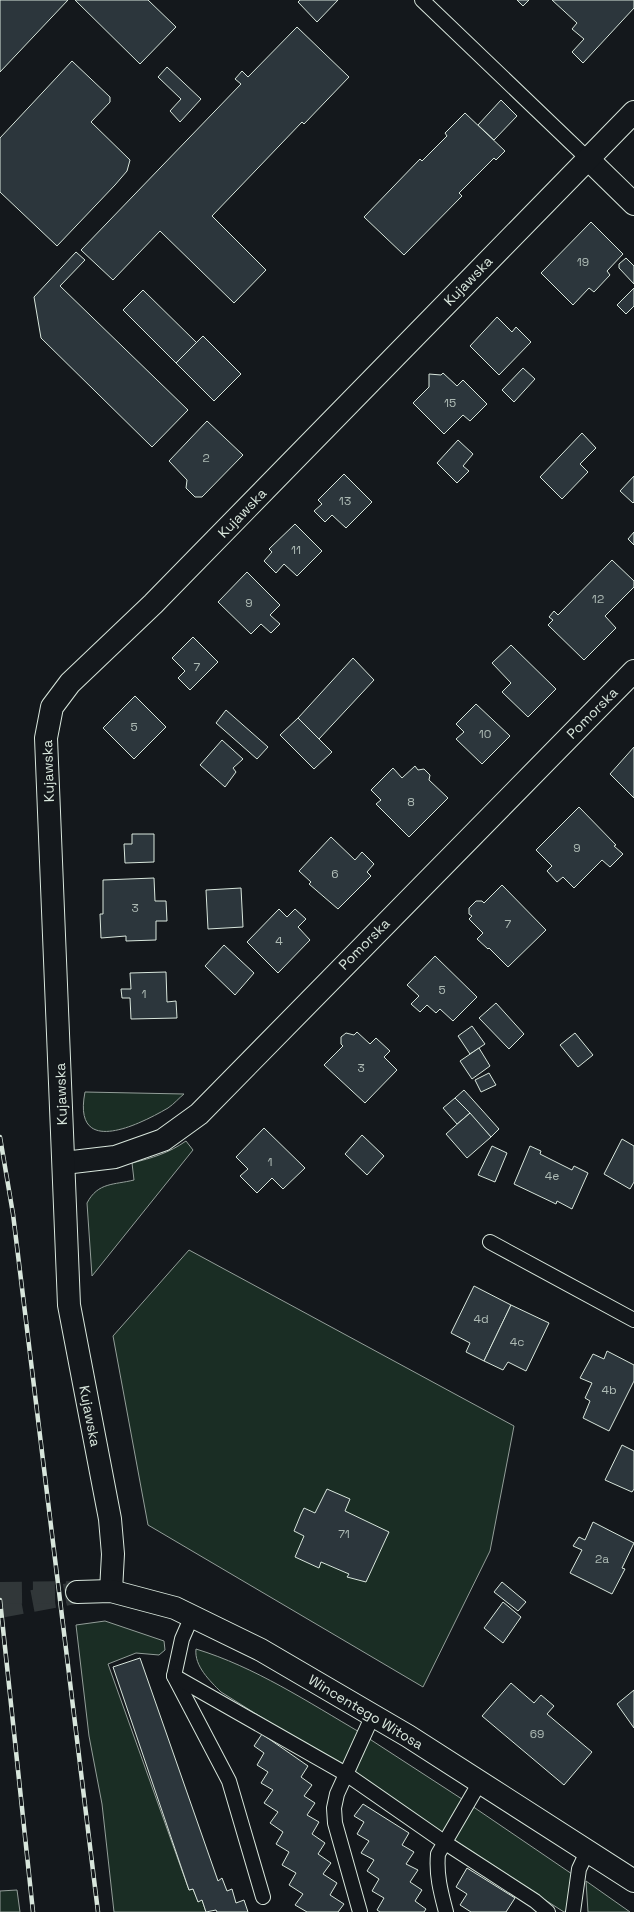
<svg xmlns="http://www.w3.org/2000/svg" width="634" height="1912" font-family="'Space Grotesk',sans-serif">
  <style>
    .green { fill: #1a2d24; stroke: #939e99 }
    .building { fill: #2c363c; stroke: #d8e6dc }
    .lines { fill: none; stroke-linecap: round; stroke-linejoin: round }
    .minor-tunnel { stroke: #313739; stroke-width: 22; stroke-dasharray: 22 11; stroke-linecap: butt }
    .tertiary-tunnel { stroke: #313739; stroke-width: 22; stroke-dasharray: 22 11; stroke-linecap: butt }
    .service-casing { stroke: #d8e6dc; stroke-width: 16 }
    .minor-casing { stroke: #d8e6dc; stroke-width: 24 }
    .tertiary-casing { stroke: #d8e6dc; stroke-width: 24 }
    .service { stroke: #14181c; stroke-width: 14 }
    .minor { stroke: #14181c; stroke-width: 22 }
    .tertiary { stroke: #14181c; stroke-width: 22 }
    .rail-casing { stroke: #d8e6dc; stroke-width: 4.5 }
    .rail { stroke: #14181c; stroke-width: 3; stroke-dasharray: 9; stroke-linecap: butt }
    .labels { text-anchor: middle; dominant-baseline: central; stroke-width: 3; stroke-linejoin: round; paint-order: stroke }
    .number-label { font-size: 12px; fill: #adbab4 }
    .street-label { font-size: 14px; fill: #d8e6dc; stroke: #14181c }
  </style>
  <rect width="100%" height="100%" fill="#14181c"/>
  <!-- green -->
  <g class="green">
    <path d="M85,1092L184,1094C179,1098 174,1104 168,1108C139,1125 72,1158 85,1092Z"/>
    <path d="M186,1141L193,1150L92,1276L87,1203C98,1182 114,1185 134,1180L132,1163C152,1158 169,1153 186,1141Z"/>
    <path d="M189,1250L514,1426L490,1551L423,1687L148,1525L113,1336Z"/>
    <path d="M105,1621L164,1641L165,1650L159,1655L136,1653L108,1664L189,1890L193,1889L198,1901L202,1900L206,1912H114L102,1804L89,1736L76,1625Z"/>
    <path d="M196,1649C255,1667 308,1702 361,1733L344,1769L221,1692C210,1681 194,1666 196,1649Z"/>
    <path d="M368,1738L465,1801L444,1835L351,1773Z"/>
    <path d="M472,1806L572,1874L566,1912H564L451,1840Z"/>
    <path d="M586,1881L630,1912H588Z"/>
    <path d="M17,1890L20,1912H0V1891Z"/>
  </g>
  <!-- building -->
  <g class="building">
    <path d="M0,0H68L0,72Z"/>
    <path d="M75,0H148L176,27L140,64Z"/>
    <path d="M300,0H338L317,22L298,2Z"/>
    <path d="M517,0H529L523,6Z"/>
    <path d="M552,0H634V8L583,63L572,52L584,39L572,29L577,23Z"/>
    <path d="M297,27L349,77L304,124L302,122L212,216L266,270L234,303L160,231L113,280L81,250L241,84L235,79L242,71L248,77Z"/>
    <path d="M72,61L110,97V102L91,122L130,160L127,171L115,185L57,246L0,192V138Z"/>
    <path d="M167,67L201,99L180,122L170,111L181,99L158,77Z"/>
    <path d="M501,100L517,116L494,140L478,125Z"/>
    <path d="M465,113L505,151L496,160L494,158L459,193L462,196L404,255L364,217L420,159L422,161L447,136L445,133Z"/>
    <path d="M591,222L623,254L607,271L610,275L594,292L589,288L573,305L541,273Z"/>
    <path d="M76,252L85,260L60,286L188,410L152,447L41,338L34,297Z"/>
    <path d="M626,258L634,266V284L619,268V264Z"/>
    <path d="M634,288V306L626,314L617,305Z"/>
    <path d="M143,290L197,343L176,363L123,310Z"/>
    <path d="M497,317L512,332L516,327L531,342L499,375L470,346Z"/>
    <path d="M203,336L241,374L214,401L176,363Z"/>
    <path d="M523,368L535,379L514,402L502,390Z"/>
    <path d="M443,373L457,386L463,380L487,404L470,421L463,415L444,434L413,403L429,387V374L441,375Z"/>
    <path d="M207,421L243,455L202,497H195L186,488L187,480L169,461Z"/>
    <path d="M582,433L596,448L580,464L588,472L562,499L540,477Z"/>
    <path d="M458,440L473,454L463,466L469,471L457,483L437,463Z"/>
    <path d="M344,474L372,502L346,528L332,515L325,522L314,511L322,504L318,500Z"/>
    <path d="M634,476V502L633,503L620,491Z"/>
    <path d="M295,524L322,551L297,576L284,564L276,573L264,561L272,552L269,549Z"/>
    <path d="M634,532V545L628,539Z"/>
    <path d="M612,560L634,581V587L605,616L616,628L584,660L548,625L553,620L549,617L554,611L558,615Z"/>
    <path d="M247,572L280,605L270,615L280,624L271,633L261,624L251,634L218,602Z"/>
    <path d="M193,637L218,662L190,690L178,678L185,671L172,658Z"/>
    <path d="M511,645L556,689L528,717L502,692L511,683L492,663Z"/>
    <path d="M353,658L374,680L319,739L298,718Z"/>
    <path d="M135,696L166,727L134,759L103,728Z"/>
    <path d="M476,704L510,736L482,764L456,739L464,732L456,724Z"/>
    <path d="M226,710L268,747L257,759L216,723Z"/>
    <path d="M298,718L332,752L314,769L280,735Z"/>
    <path d="M222,740L243,759L233,768L236,772L225,787L200,765Z"/>
    <path d="M634,747V798L610,774Z"/>
    <path d="M415,766L418,770L424,769L430,775L429,780L448,798L409,837L376,804L381,800L371,790L393,768L402,778Z"/>
    <path d="M579,807L616,845L614,846L623,854L610,867L602,860L574,888L563,877L557,882L547,871L552,866L536,850Z"/>
    <path d="M132,834H154V862L125,863L124,844H132Z"/>
    <path d="M331,837L355,860L362,852L374,864L367,872L371,876L338,909L309,884L311,882L299,871Z"/>
    <path d="M154,878L155,901H166L167,921H156V940L126,941V936L101,938L100,914H103V880Z"/>
    <path d="M502,885L546,930L508,967L489,948L488,949L477,939L483,933L469,919L472,916L469,914V908L476,901H482L484,903Z"/>
    <path d="M241,888L243,927L208,929L206,890Z"/>
    <path d="M279,909L287,917L295,909L306,919L298,927L310,940L278,973L247,942Z"/>
    <path d="M224,945L254,973L235,995L205,966Z"/>
    <path d="M435,956L477,997L453,1021L440,1009L436,1013L427,1005L420,1012L411,1004L419,996L407,985Z"/>
    <path d="M166,972L167,1002L176,1001L177,1018L131,1019L130,998H122L121,989H131L130,973Z"/>
    <path d="M496,1003L524,1034L509,1049L479,1018Z"/>
    <path d="M472,1026L485,1044L470,1054L458,1036Z"/>
    <path d="M357,1032L370,1044L376,1038L390,1051L384,1057L397,1070L365,1103L324,1065L343,1046L341,1044V1037L346,1033L354,1035Z"/>
    <path d="M575,1033L593,1055L578,1067L560,1045Z"/>
    <path d="M479,1048L490,1066L472,1079L460,1061Z"/>
    <path d="M489,1073L496,1085L481,1092L475,1080Z"/>
    <path d="M464,1090L499,1129L491,1137L455,1098Z"/>
    <path d="M455,1098L470,1113L457,1124L443,1108Z"/>
    <path d="M470,1113L491,1137L467,1158L446,1134Z"/>
    <path d="M264,1128L305,1168L283,1189L272,1178L257,1193L240,1176L248,1169L236,1157Z"/>
    <path d="M362,1135L384,1156L367,1175L345,1154Z"/>
    <path d="M622,1139L634,1146V1182L630,1189L604,1174Z"/>
    <path d="M492,1146L507,1153L495,1182L478,1175Z"/>
    <path d="M530,1146L541,1151L540,1154L572,1170L574,1166L588,1173L572,1209L557,1201L556,1204L514,1184Z"/>
    <path d="M474,1286L511,1305L484,1361L466,1352L470,1343L451,1333Z"/>
    <path d="M511,1305L549,1323L526,1371L508,1362L503,1370L484,1361Z"/>
    <path d="M607,1351L634,1365V1381L609,1431L583,1418L590,1401L585,1398L592,1383L580,1378L593,1354L604,1359Z"/>
    <path d="M622,1445L634,1451V1489L632,1492L605,1480Z"/>
    <path d="M327,1489L350,1499L345,1511L389,1532L366,1582L347,1577L349,1574L321,1562L319,1568L295,1557L304,1536L294,1531L301,1514L304,1508L315,1513Z"/>
    <path d="M593,1522L634,1543L622,1568L625,1569L612,1594L570,1573L582,1550L573,1546L579,1537L585,1540Z"/>
    <path d="M502,1582L526,1602L518,1611L494,1592Z"/>
    <path d="M503,1602L521,1617L503,1643L484,1628Z"/>
    <path d="M140,1658L218,1881L222,1878L227,1891L232,1889L236,1903L244,1900L248,1912H217L216,1910L206,1912L202,1900L198,1902L193,1889L189,1890L113,1667Z"/>
    <path d="M511,1683L534,1703L541,1695L554,1706L547,1714L592,1752L564,1785L482,1716Z"/>
    <path d="M634,1690V1728L617,1704Z"/>
    <path d="M262,1734L308,1766L301,1777L312,1785L304,1796L315,1803L307,1815L319,1822L312,1834L325,1843L318,1854L331,1863L323,1874L337,1883L330,1895L344,1904L338,1912H307L295,1905L303,1894L289,1885L296,1873L282,1865L289,1852L276,1844L283,1832L270,1823L278,1812L264,1803L273,1790L261,1783L268,1772L257,1765L264,1753L254,1746Z"/>
    <path d="M363,1804L409,1833L402,1845L414,1852L406,1864L418,1870L410,1882L422,1890L415,1901L426,1909L424,1912H380L377,1910L384,1898L372,1891L379,1879L367,1871L374,1860L361,1853L369,1841L357,1834L364,1822L354,1816Z"/>
    <path d="M467,1868L515,1898L506,1912H471L460,1905L467,1894L456,1887Z"/>
  </g>
  <g class="lines">
    <!-- minor-tunnel -->
    <path class="minor-tunnel" d="M0,1607L75,1593"/>
    <!-- tertiary-tunnel -->
    <path class="tertiary-tunnel" d="M0,1593L77,1592"/>
    <!-- service casing -->
    <g class="service-casing">
      <g id="service">
        <path d="M422,0L588,159"/>
        <path d="M490,1242L634,1320"/>
        <path d="M192,1616L182,1639L174,1676L229,1781L263,1897"/>
        <path d="M174,1676L346,1774L444,1842L535,1901L548,1912"/>
        <path d="M360,1912L335,1823L334,1808L337,1794L373,1715"/>
        <path d="M446,1912C441,1893 436,1875 438,1854L480,1782"/>
        <path d="M573,1912L579,1869L587,1852"/>
      </g>
    </g>
    <!-- minor casing -->
    <g class="minor-casing">
      <g id="minor">
        <path d="M588,159L634,204"/>
        <path d="M64,1163L115,1157L163,1140L199,1114L634,671"/>
        <path d="M111,1591L113,1554L110,1519L69,1305L46,738L52,707L70,683L153,604L634,112"/>
      </g>
    </g>
    <!-- tertiary casing -->
    <g class="tertiary-casing">
      <path id="tertiary" d="M77,1592L111,1591L175,1608L261,1650L408,1736L634,1881"/>
    </g>
    <!-- service -->
    <use href="#service" class="service"/>
    <!-- minor -->
    <use href="#minor" class="minor"/>
    <!-- tertiary -->
    <use href="#tertiary" class="tertiary"/>
    <!-- rail casing -->
    <g class="rail-casing">
      <g id="rail">
        <path d="M0,1137L13,1214L98,1912"/>
        <path d="M0,1600L33,1912"/>
      </g>
    </g>
    <!-- rail -->
    <use href="#rail" class="rail"/>
  </g>
  <g class="labels">
    <!-- number labels -->
    <g class="number-label">
      <text x="583" y="262">19</text>
      <text x="450" y="403">15</text>
      <text x="206" y="458">2</text>
      <text x="345" y="501">13</text>
      <text x="296" y="550">11</text>
      <text x="598" y="599">12</text>
      <text x="249" y="603">9</text>
      <text x="197" y="667">7</text>
      <text x="134" y="727">5</text>
      <text x="485" y="734">10</text>
      <text x="411" y="802">8</text>
      <text x="577" y="848">9</text>
      <text x="335" y="874">6</text>
      <text x="135" y="908">3</text>
      <text x="508" y="924">7</text>
      <text x="279" y="941">4</text>
      <text x="442" y="990">5</text>
      <text x="144" y="994">1</text>
      <text x="361" y="1068">3</text>
      <text x="270" y="1162">1</text>
      <text x="552" y="1176">4e</text>
      <text x="481" y="1319">4d</text>
      <text x="517" y="1342">4c</text>
      <text x="609" y="1390">4b</text>
      <text x="344" y="1534">71</text>
      <text x="602" y="1559">2a</text>
      <text x="537" y="1734">69</text>
    </g>
    <!-- street labels -->
    <g class="street-label">
      <text transform="translate(468 281) rotate(-46)">Kujawska</text>
      <text transform="translate(242 513) rotate(-46)">Kujawska</text>
      <text transform="translate(592 713) rotate(-45)">Pomorska</text>
      <text transform="translate(48 771) rotate(-92)">Kujawska</text>
      <text transform="translate(364 944) rotate(-45)">Pomorska</text>
      <text transform="translate(61 1094) rotate(-92)">Kujawska</text>
      <text transform="translate(90 1416) rotate(79)">Kujawska</text>
      <text transform="translate(366 1712) rotate(31)">Wincentego Witosa</text>
    </g>
  </g>
</svg>
